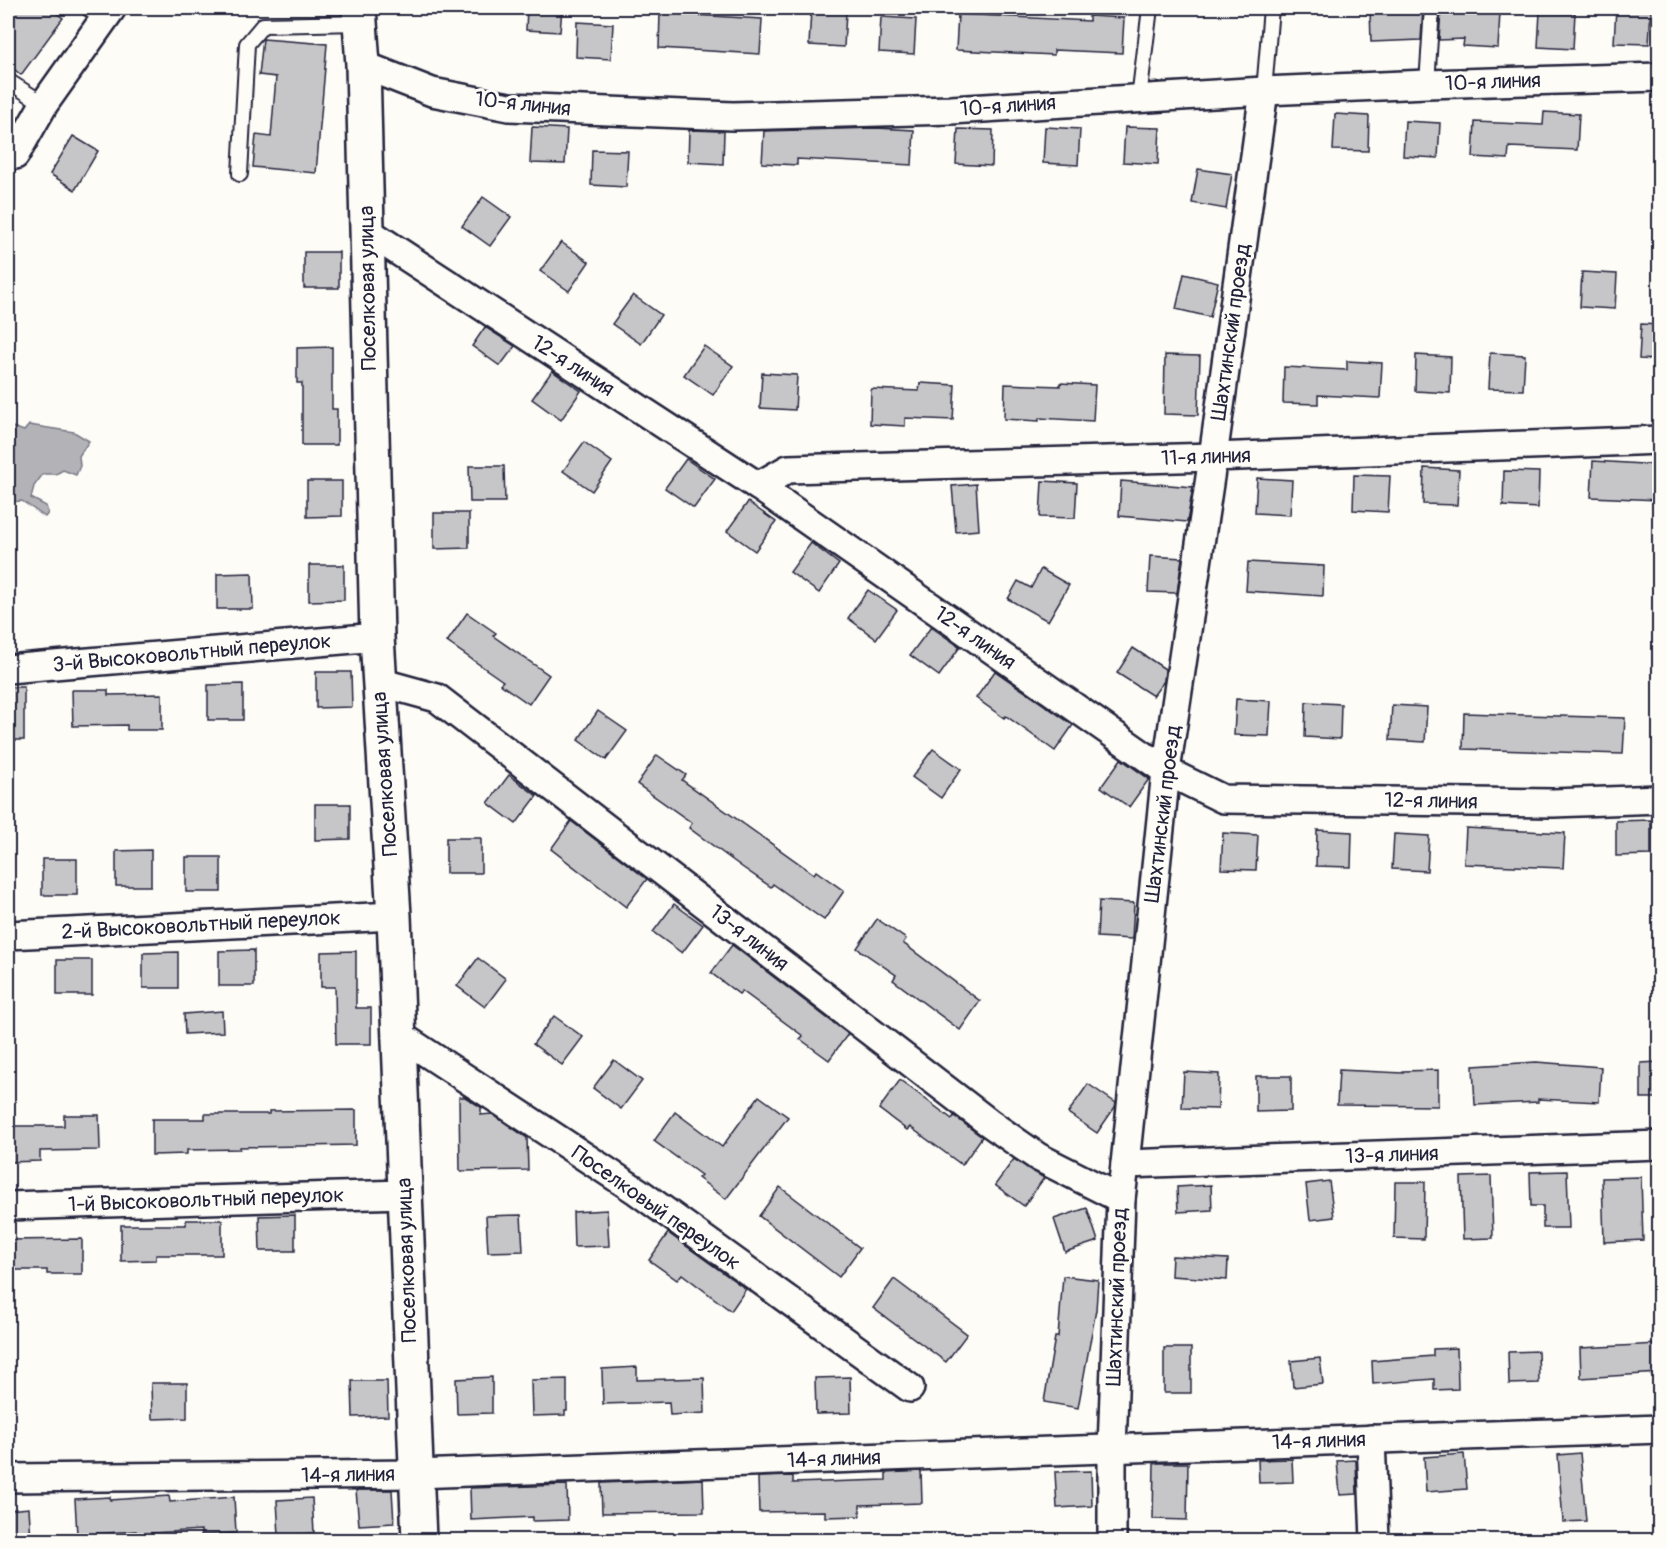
<svg xmlns="http://www.w3.org/2000/svg" width="1667" height="1548" font-family="Pangolin,sans-serif">
  <style>
    .water { fill: #b2b2b7; stroke: #787885; stroke-width: 1.5 }
    .building { fill: #c6c6c8; stroke: #22223b; stroke-width: 1.5 }
    .lines { fill: none; stroke-linecap: round; stroke-linejoin: round }
    .service-casing { stroke: #22223b; stroke-width: 18 }
    .minor-casing { stroke: #22223b; stroke-width: 32 }
    .tertiary-casing { stroke: #22223b; stroke-width: 38 }
    .service { stroke: #fdfcf7; stroke-width: 14 }
    .minor { stroke: #fdfcf7; stroke-width: 27 }
    .tertiary { stroke: #fdfcf7; stroke-width: 33 }
    .labels { text-anchor: middle; dominant-baseline: central; stroke-width: 6; stroke-linejoin: round; paint-order: stroke }
    .street-label { font-size: 21px; fill: #22223b; stroke: #fdfcf7 }
  </style>
  <rect width="100%" height="100%" fill="#fdfcf7"/>
  <filter id="ink" filterUnits="userSpaceOnUse"><feTurbulence type="fractalNoise" baseFrequency=".0167" numOctaves="2"/><feDisplacementMap in="SourceGraphic" scale="12" xChannelSelector="R" yChannelSelector="G"/><feConvolveMatrix kernelMatrix="1 2 1 2 8 2 1 2 1" color-interpolation-filters="sRGB"/></filter>
  <g filter="url(#ink)">
    <!-- water -->
    <path class="water" d="M29,425L74,432L89,441L79,456L80,466L76,475L63,470L56,474H43L34,486L31,498L46,506L48,513L45,517L22,501L8,502V428L13,427L24,431Z"/>
    <!-- building -->
    <g class="building">
      <path d="M8,8H49L63,18L21,75L8,64Z"/>
      <path d="M527,8H562L560,32L526,30Z"/>
      <path d="M1370,8H1423L1421,40L1371,42Z"/>
      <path d="M1616,8L1651,9L1649,44L1614,43Z"/>
      <path d="M1441,9L1500,12L1498,48L1463,46L1464,39L1439,40Z"/>
      <path d="M811,10L846,12L844,47L809,45Z"/>
      <path d="M1540,12L1575,13L1573,49L1538,47Z"/>
      <path d="M660,13L762,19L760,54L659,48Z"/>
      <path d="M958,14L1089,21V16L1124,18L1122,53L1054,50V55L956,50Z"/>
      <path d="M881,17L916,19L914,54L879,52Z"/>
      <path d="M577,22L613,24L611,59L576,57Z"/>
      <path d="M263,39L327,44L316,173L253,167L256,135L271,137L276,77L259,75Z"/>
      <path d="M1544,112L1579,114L1577,150L1509,147L1508,159L1473,157L1475,122L1543,125Z"/>
      <path d="M1335,114L1369,116L1368,151L1333,150Z"/>
      <path d="M1405,121L1440,123L1438,158L1403,156Z"/>
      <path d="M532,127L567,129L565,164L530,163Z"/>
      <path d="M1045,127L1080,129L1078,165L1043,163Z"/>
      <path d="M1125,127L1160,128L1158,164L1123,162Z"/>
      <path d="M876,128L914,130L912,165L797,159V165L762,163L764,131Z"/>
      <path d="M958,129L993,130L992,166L956,164Z"/>
      <path d="M689,130L724,131L723,164L688,162Z"/>
      <path d="M73,136L98,151L75,190L50,174Z"/>
      <path d="M592,150L628,151L626,187L591,185Z"/>
      <path d="M1198,169L1232,174L1226,209L1192,203Z"/>
      <path d="M483,197L511,217L490,246L462,226Z"/>
      <path d="M561,242L589,262L569,291L540,271Z"/>
      <rect x="304" y="252" width="35" height="36"/>
      <path d="M1582,272L1617,274L1615,309L1580,307Z"/>
      <path d="M1184,274L1218,282L1210,317L1176,309Z"/>
      <path d="M633,295L661,315L641,344L612,324Z"/>
      <path d="M1641,324L1659,325V360L1639,359Z"/>
      <path d="M485,327L515,346L500,366L472,346Z"/>
      <path d="M704,346L733,366L713,395L684,375Z"/>
      <path d="M332,347V409H337V445H302V383H297V348Z"/>
      <path d="M1490,353L1525,355L1523,390L1488,389Z"/>
      <path d="M1165,355L1200,356L1198,415L1164,414Z"/>
      <path d="M1416,355L1451,357L1450,393L1415,391Z"/>
      <path d="M1347,361L1382,363L1380,398L1318,395V404L1283,403L1284,367L1347,370Z"/>
      <path d="M552,371L581,391L561,420L532,399Z"/>
      <path d="M762,373L797,375L795,410L760,408Z"/>
      <path d="M920,383L955,385L953,420L905,418V426L870,424L871,389L919,391Z"/>
      <path d="M1060,383L1095,385L1093,421L1039,418V421L1004,419L1005,384L1060,386Z"/>
      <path d="M584,442L612,462L592,491L563,471Z"/>
      <path d="M686,459L715,479L694,508L665,488Z"/>
      <path d="M1593,461L1659,465V500L1591,497Z"/>
      <path d="M469,466H504L505,502H470Z"/>
      <path d="M1424,468L1459,470L1457,505L1423,504Z"/>
      <path d="M1504,471L1539,472L1538,508L1503,506Z"/>
      <path d="M1354,475L1390,476L1388,512L1353,510Z"/>
      <path d="M1257,478L1292,480L1290,515L1255,513Z"/>
      <path d="M307,481H342V516L307,517Z"/>
      <path d="M1042,481L1077,483L1075,518L1040,517Z"/>
      <path d="M1121,481L1193,487L1187,522L1119,516Z"/>
      <path d="M976,484L979,530L956,532L952,486Z"/>
      <path d="M748,502L776,522L755,551L727,531Z"/>
      <path d="M434,513H469V548L434,549Z"/>
      <path d="M811,543L839,564L819,593L790,572Z"/>
      <path d="M1150,556L1182,558L1177,593L1148,592Z"/>
      <path d="M1248,562L1324,566L1323,596L1246,591Z"/>
      <path d="M309,565H344V600L309,601Z"/>
      <path d="M1041,569L1069,585L1048,621L1008,599L1018,581L1031,588Z"/>
      <path d="M252,573L253,609H217V574Z"/>
      <path d="M868,590L897,610L876,639L848,618Z"/>
      <path d="M467,613L496,633L493,636L549,675L529,704L500,684L503,681L447,642Z"/>
      <path d="M931,627L960,647L939,676L910,655Z"/>
      <path d="M1133,648L1165,669L1164,681L1153,696L1117,673Z"/>
      <path d="M995,671L1073,725L1055,751L1006,716L1004,718L976,698Z"/>
      <path d="M316,672H351L352,707L316,708Z"/>
      <path d="M243,684V720H208V685Z"/>
      <rect x="8" y="687" width="16" height="53"/>
      <path d="M72,690H108V695L162,694V730H127V725L73,726Z"/>
      <path d="M1236,699L1271,701L1269,736L1234,735Z"/>
      <path d="M1306,702L1341,704L1340,739L1305,737Z"/>
      <path d="M1392,705L1427,707L1425,742L1390,740Z"/>
      <path d="M598,711L627,731L606,760L578,740Z"/>
      <path d="M1464,713L1625,718L1623,754L1463,749Z"/>
      <path d="M933,749L961,769L941,798L912,777Z"/>
      <path d="M657,755L686,775L682,780L814,874L816,871L844,891L824,920L773,884L771,887L742,867L689,828L692,823L637,784Z"/>
      <path d="M1121,759L1149,779L1129,807L1101,787Z"/>
      <path d="M509,775L537,796L516,824L488,803Z"/>
      <path d="M315,804H350V839L315,840Z"/>
      <path d="M1651,820V855L1616,856V821Z"/>
      <path d="M571,821L647,879L626,907L551,849Z"/>
      <path d="M1466,828L1565,833L1563,868L1464,864Z"/>
      <path d="M1317,830L1352,832L1351,867L1316,866Z"/>
      <path d="M1223,833L1258,835L1256,870L1221,869Z"/>
      <path d="M1394,834L1429,836L1427,871L1392,869Z"/>
      <rect x="446" y="838" width="35" height="35"/>
      <path d="M151,850V886H116V851Z"/>
      <rect x="186" y="857" width="35" height="35"/>
      <rect x="42" y="859" width="35" height="36"/>
      <path d="M1099,901L1134,903L1132,939L1097,937Z"/>
      <path d="M674,904L703,925L682,953L653,932Z"/>
      <path d="M877,919L906,939L903,943L980,1001L960,1030L893,980L896,975L857,948Z"/>
      <path d="M732,945L848,1034L829,1060L800,1039L803,1036L742,991L739,994L711,973Z"/>
      <path d="M254,950V986H219V951Z"/>
      <path d="M356,951V1008H371V1044H336L335,987H321V952Z"/>
      <path d="M178,952V988H143V953Z"/>
      <path d="M478,958L506,979L485,1007L457,986Z"/>
      <rect x="57" y="960" width="35" height="35"/>
      <path d="M222,1011L223,1032L185,1034L184,1014Z"/>
      <path d="M554,1016L583,1037L562,1065L533,1044Z"/>
      <path d="M614,1060L642,1081L621,1109L593,1088Z"/>
      <path d="M1536,1062L1601,1067L1599,1102L1538,1099V1102L1475,1105L1473,1066Z"/>
      <path d="M1659,1062V1098H1641V1063Z"/>
      <path d="M1339,1070L1403,1073V1071L1438,1070V1106L1337,1105Z"/>
      <path d="M1184,1072L1219,1074L1218,1109L1182,1108Z"/>
      <path d="M1256,1076H1291V1111L1256,1112Z"/>
      <path d="M900,1080L952,1119L954,1116L982,1137L962,1165L910,1127L907,1130L879,1109Z"/>
      <path d="M1088,1084L1116,1103L1115,1107L1097,1133L1068,1113Z"/>
      <path d="M759,1096L788,1117L726,1199L698,1178L701,1175L654,1141L675,1112L722,1147Z"/>
      <path d="M459,1097H465L481,1107V1115L492,1114L527,1138L528,1170L460,1171Z"/>
      <path d="M356,1110V1145L240,1147V1149L187,1150V1154L152,1155V1119H205V1114H269V1111Z"/>
      <path d="M64,1115H99L100,1150L40,1151V1161L8,1162V1126H64Z"/>
      <path d="M1014,1159L1044,1178L1024,1206L995,1185Z"/>
      <path d="M1567,1171L1569,1228H1543V1206H1531L1530,1172Z"/>
      <path d="M1491,1176L1493,1238L1463,1239L1461,1177Z"/>
      <path d="M1641,1177L1643,1240L1604,1242L1602,1178Z"/>
      <path d="M1329,1181L1334,1217L1310,1220L1306,1184Z"/>
      <path d="M1395,1182H1425L1424,1239L1394,1238Z"/>
      <path d="M1211,1185L1212,1210L1178,1212L1177,1187Z"/>
      <path d="M780,1187L860,1248L839,1277L759,1216Z"/>
      <path d="M1087,1208L1098,1241L1065,1252L1054,1219Z"/>
      <path d="M607,1210L609,1246L574,1247L573,1212Z"/>
      <path d="M295,1215V1251H260L259,1216Z"/>
      <path d="M521,1215L523,1251L488,1252L486,1216Z"/>
      <path d="M186,1220H222V1255H156V1260L121,1261V1225H186Z"/>
      <path d="M668,1233L746,1289L731,1311L682,1274L677,1280L649,1260Z"/>
      <path d="M82,1239V1274H47V1270H8V1240Z"/>
      <path d="M1172,1256L1228,1259L1227,1280L1171,1276Z"/>
      <path d="M1063,1276L1098,1280L1096,1310L1078,1408L1044,1402L1055,1337H1058Z"/>
      <path d="M894,1279L967,1334L946,1362L873,1308Z"/>
      <path d="M1659,1344V1373L1581,1378L1580,1348Z"/>
      <rect x="1164" y="1348" width="27" height="45"/>
      <path d="M1457,1348L1458,1389L1434,1390V1379L1373,1384L1372,1361L1433,1356V1349Z"/>
      <path d="M1538,1351L1539,1383L1509,1384L1508,1352Z"/>
      <path d="M1320,1358L1323,1384L1293,1387L1291,1361Z"/>
      <path d="M637,1367V1380L704,1378L705,1413L670,1415L669,1402L603,1404L602,1369Z"/>
      <path d="M492,1377V1413L457,1414L456,1379Z"/>
      <path d="M850,1377L851,1413L816,1414L815,1378Z"/>
      <path d="M567,1379V1411H565V1415L532,1416L531,1380Z"/>
      <path d="M352,1381H387L388,1416L353,1417Z"/>
      <path d="M151,1383H187V1418L152,1419Z"/>
      <path d="M1580,1453L1586,1521L1563,1522L1558,1455Z"/>
      <path d="M1464,1454L1467,1489L1426,1492L1424,1457Z"/>
      <path d="M1292,1459L1293,1482L1259,1483L1258,1460Z"/>
      <path d="M1356,1460L1357,1494L1340,1495L1337,1461Z"/>
      <path d="M1154,1463H1188L1187,1520L1153,1519Z"/>
      <path d="M921,1471L922,1503L860,1505V1516L825,1517V1511L759,1512L758,1477L793,1476V1483L886,1480V1473Z"/>
      <path d="M1091,1471L1092,1506L1057,1508L1055,1472Z"/>
      <path d="M703,1479L704,1512L602,1513L601,1483Z"/>
      <path d="M567,1485L568,1520L533,1521V1517L471,1520L470,1488Z"/>
      <path d="M356,1490H392L394,1523L359,1525Z"/>
      <path d="M169,1496L170,1502L234,1497L236,1533L201,1535V1530L137,1534L136,1531L77,1535L75,1499L110,1497V1500Z"/>
      <path d="M312,1498L314,1533L279,1536L277,1500Z"/>
      <path d="M29,1508L31,1540H8V1510Z"/>
    </g>
    <g class="lines">
      <!-- service casing -->
      <g class="service-casing">
        <g id="service">
          <path d="M88,8L102,19"/>
          <path d="M8,81L44,104"/>
          <path d="M1427,84L1432,8"/>
          <path d="M1264,91L1271,8"/>
          <path d="M1139,98L1150,8"/>
          <path d="M240,174L247,44L263,25L361,23"/>
        </g>
      </g>
      <!-- minor casing -->
      <g class="minor-casing">
        <g id="minor">
          <path d="M363,65L432,92L509,107L733,116L951,110L1264,91L1427,84L1660,77"/>
          <path d="M15,155L44,104L112,8"/>
          <path d="M367,231L758,486L1166,771L1223,799L1553,803L1660,799"/>
          <path d="M758,486L788,469L1213,457L1660,440"/>
          <path d="M8,669L377,637"/>
          <path d="M379,682L437,698L988,1122L1038,1157L1121,1199"/>
          <path d="M8,935L394,916"/>
          <path d="M398,1034L637,1191L910,1388"/>
          <path d="M1125,1164L1660,1145"/>
          <path d="M8,1206L404,1194"/>
          <path d="M1371,1439L1375,1540"/>
          <path d="M8,1478L416,1474L1660,1429"/>
          <path d="M1112,1540V1449L1121,1199L1125,1164L1166,771L1213,457L1264,91"/>
        </g>
      </g>
      <!-- tertiary casing -->
      <g class="tertiary-casing">
        <path id="tertiary" d="M359,8L363,65L377,637L394,916L419,1540"/>
      </g>
      <!-- service -->
      <use href="#service" class="service"/>
      <!-- minor -->
      <use href="#minor" class="minor"/>
      <!-- tertiary -->
      <use href="#tertiary" class="tertiary"/>
    </g>
  </g>
  <g class="labels">
    <!-- street labels -->
    <g class="street-label">
      <text transform="translate(1493 82) rotate(-2)">10-я линия</text>
      <text transform="translate(523 104) rotate(6)">10-я линия</text>
      <text transform="translate(1008 106) rotate(-4)">10-я линия</text>
      <text transform="translate(368 288) rotate(-91)">Поселковая улица</text>
      <text transform="translate(1231 332) rotate(-82)">Шахтинский проезд</text>
      <text transform="translate(573 366) rotate(33)">12-я линия</text>
      <text transform="translate(1206 457) rotate(-2)">11-я линия</text>
      <text transform="translate(975 638) rotate(35)">12-я линия</text>
      <text transform="translate(192 653) rotate(-5)">3-й Высоковольтный переулок</text>
      <text transform="translate(385 774) rotate(-94)">Поселковая улица</text>
      <text transform="translate(1431 801) rotate(1)">12-я линия</text>
      <text transform="translate(1163 814) rotate(-83)">Шахтинский проезд</text>
      <text transform="translate(201 925) rotate(-3)">2-й Высоковольтный переулок</text>
      <text transform="translate(749 938) rotate(38)">13-я линия</text>
      <text transform="translate(1392 1155) rotate(-2)">13-я линия</text>
      <text transform="translate(206 1200) rotate(-2)">1-й Высоковольтный переулок</text>
      <text transform="translate(656 1208) rotate(35)">Поселковый переулок</text>
      <text transform="translate(407 1260) rotate(-92)">Поселковая улица</text>
      <text transform="translate(1117 1297) rotate(-88)">Шахтинский проезд</text>
      <text transform="translate(1319 1441) rotate(-2)">14-я линия</text>
      <text transform="translate(834 1459) rotate(-2)">14-я линия</text>
      <text transform="translate(348 1475) rotate(-1)">14-я линия</text>
    </g>
  </g>
  <!-- margin -->
  <rect width="1667" height="1548" fill="none" stroke="#fdfcf7" stroke-width="30"/>
  <rect x="15" y="15" width="1637" height="1518" fill="none" stroke="#22223b" stroke-width="2" filter="url(#ink)"/>
</svg>
